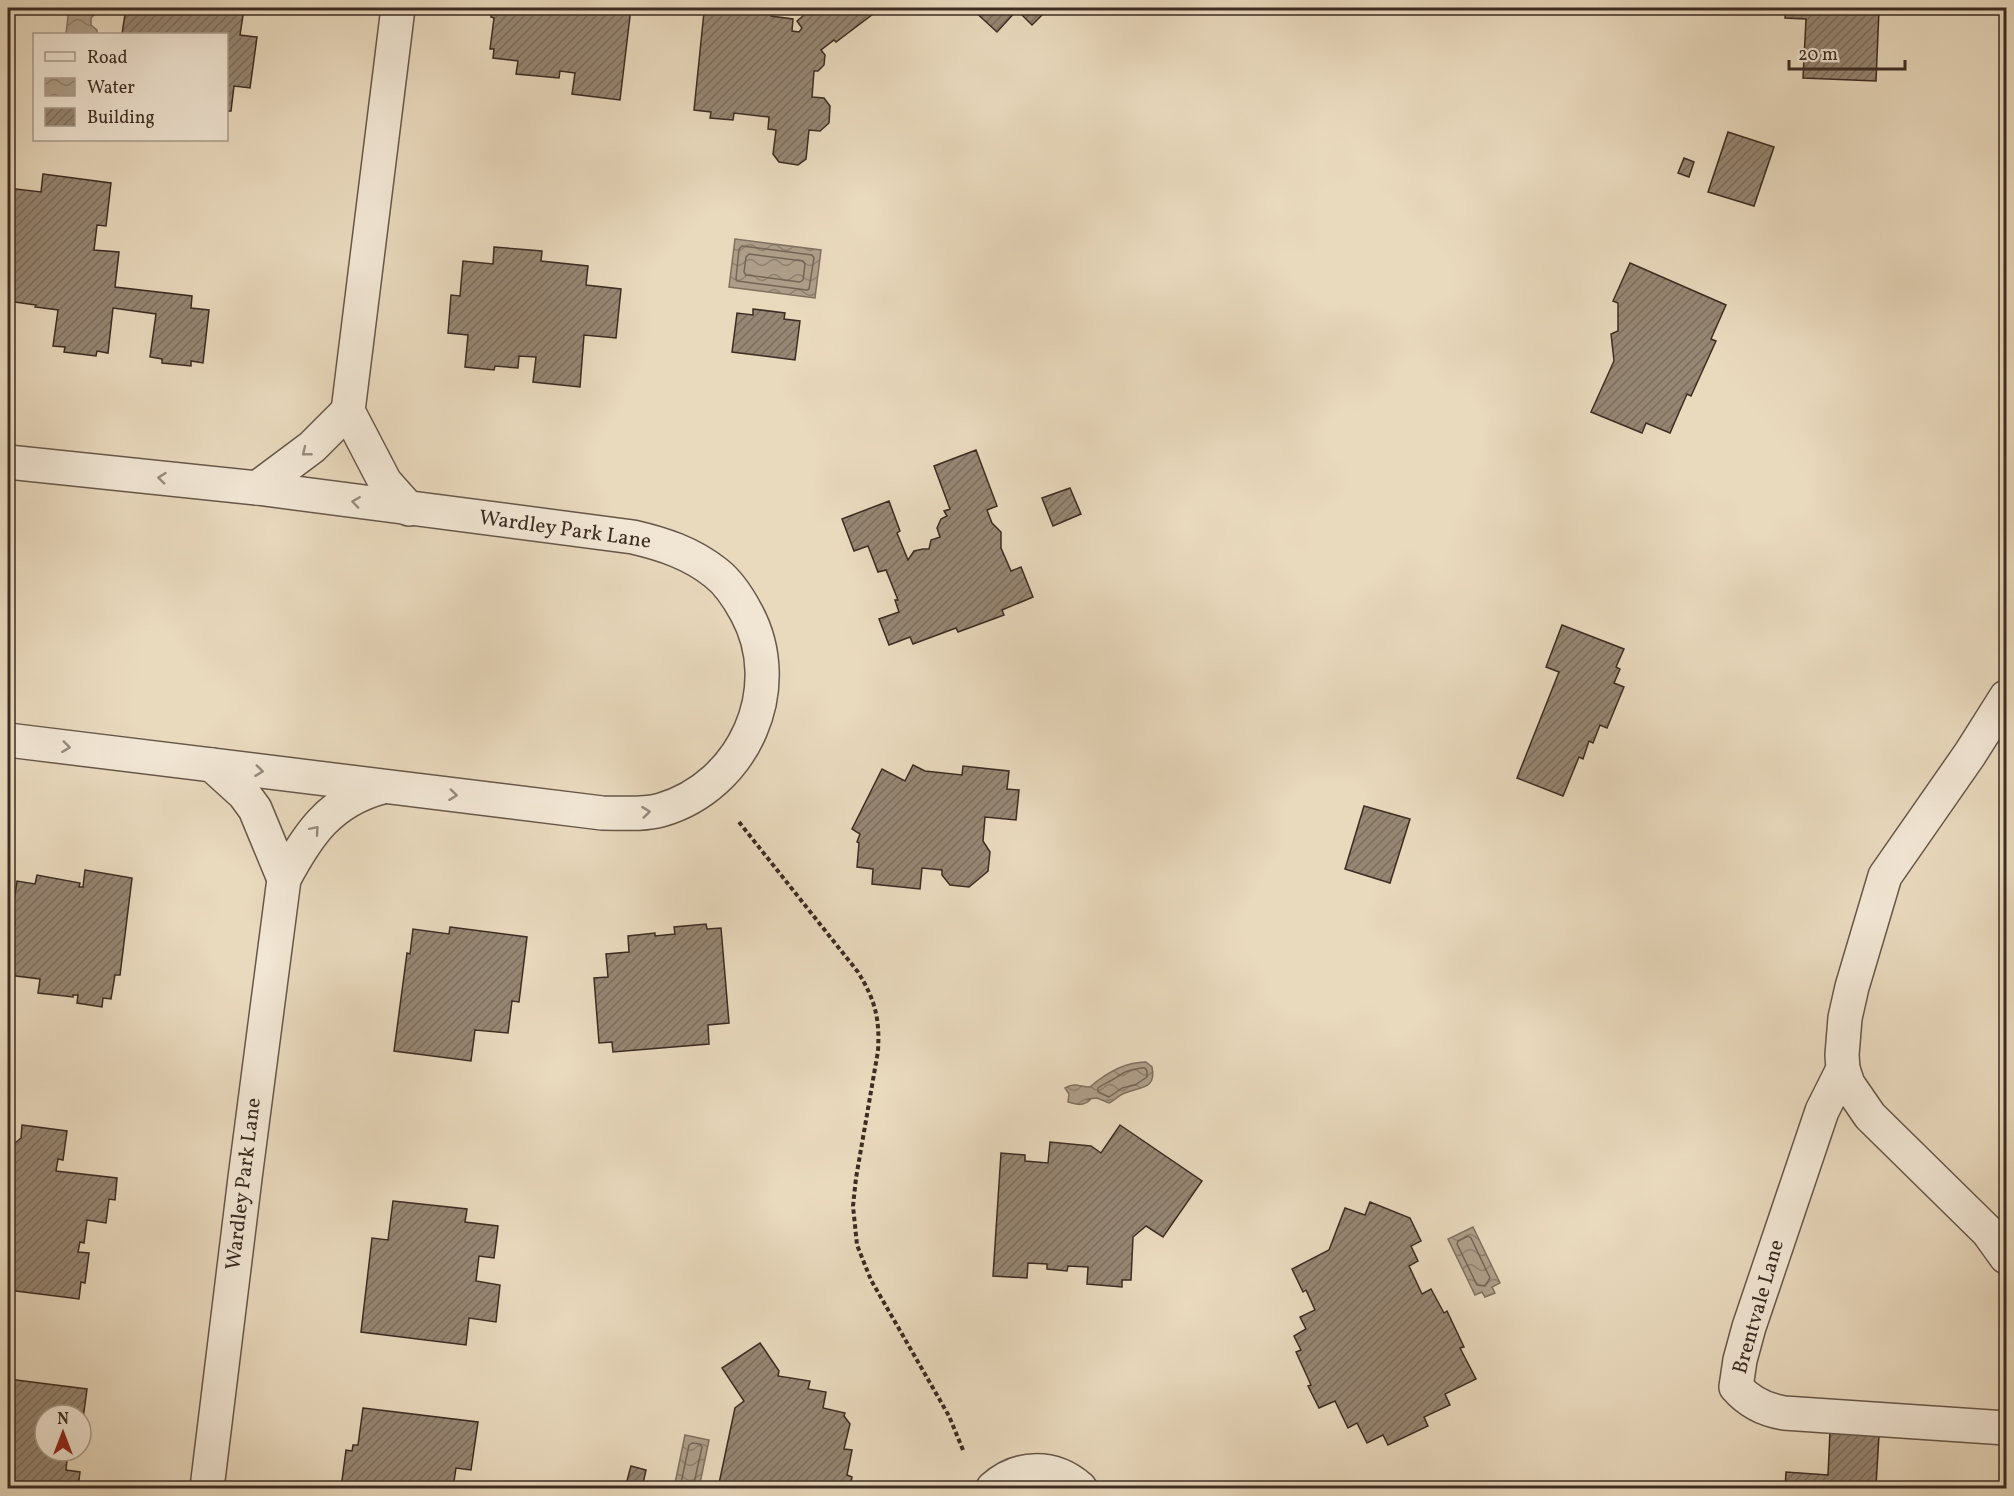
<svg xmlns="http://www.w3.org/2000/svg" width="2014" height="1496" font-family="Vollkorn,serif">
  <style>
    .water { fill: url(#water-waves); stroke: #807060; stroke-width: 1.5 }
    .lines { fill: none; stroke-linecap: round; stroke-linejoin: round }
    .shore { stroke: #756556; stroke-width: 1.5 }
    .building { fill: url(#building-hatch); stroke: #3c2c23; stroke-width: 1.5 }
    .minor-casing { stroke: #67574a; stroke-width: 36 }
    .path { stroke: #3c2c23; stroke-width: 4; stroke-dasharray: 4.5 3; stroke-linecap: butt }
    .minor { stroke: #f1e6d4; stroke-width: 33 }
    .oneway { stroke: #96897c }
    .labels { text-anchor: middle; dominant-baseline: central; stroke-width: 6; stroke-linejoin: round; paint-order: stroke }
    .street-label { font-size: 21px; fill: #3c2c23; stroke: #f1e6d4 }
  </style>
  <defs>
    <pattern id="water-waves" width="16" height="10" patternUnits="userSpaceOnUse" patternTransform="scale(1.5)"><rect width="16" height="10" fill="#ae9e89"/><path d="M0 5q4-4 8 0t8 0" fill="none" stroke="#8f8170"/></pattern>
    <pattern id="building-hatch" width="6" height="6" patternUnits="userSpaceOnUse" patternTransform="scale(1.5)"><rect width="6" height="6" fill="#968673"/><path d="M-1 1l2-2M0 6l6-6M5 7l2-2" fill="none" stroke="#7c6e5e"/></pattern>
  </defs>
  <rect width="100%" height="100%" fill="#e9d9bd"/>
  <filter id="stains"><feTurbulence type="fractalNoise" baseFrequency=".00333" numOctaves="4"/><feColorMatrix values="0 0 0 0 .2 0 0 0 0 .09 0 0 0 0 .02 0 0 0 .5 -.17"/></filter>
  <radialGradient id="worn" r=".72"><stop offset=".6" stop-color="#630" stop-opacity="0"/><stop offset="1" stop-color="#630" stop-opacity=".3"/></radialGradient>
  <!-- water -->
  <g class="water">
    <path d="M69,8H106V12L98,11L91,18V25L97,30V34H66Z"/>
    <path d="M735,239L821,250L815,298L729,287Z"/>
    <path d="M1146,1062L1152,1067C1157,1089 1140,1087 1125,1093C1119,1095 1115,1100 1109,1103L1097,1098L1088,1099L1090,1100C1082,1107 1076,1104 1068,1102L1069,1094L1065,1088C1075,1082 1080,1087 1090,1087C1106,1073 1124,1062 1146,1062Z"/>
    <path d="M1473,1227L1500,1283L1492,1287L1495,1293L1485,1297L1482,1292L1475,1295L1448,1239Z"/>
    <path d="M685,1435L709,1440L699,1488H674Z"/>
  </g>
  <g class="lines">
    <!-- shore -->
    <g class="shore">
      <path d="M742,246L812,255L814,258L809,289L807,290L737,281L736,279L739,249Z"/>
      <path d="M749,254L803,261L805,264L803,280L800,282L746,275L744,272L746,257Z"/>
      <path d="M1141,1068H1145L1147,1071V1077L1135,1085L1122,1088L1109,1097L1098,1092V1088C1103,1084 1107,1083 1112,1080C1125,1072 1125,1071 1141,1068Z"/>
      <path d="M1468,1236L1471,1238L1490,1278L1485,1286L1477,1285L1457,1244L1458,1241Z"/>
      <path d="M680,1488L689,1445L692,1443L700,1444L702,1447L693,1488"/>
    </g>
  </g>
  <!-- building -->
  <g class="building">
    <path d="M126,8H242L244,9L240,35L257,37L250,88L234,86L231,111H226V34H122Z"/>
    <path d="M492,8H631L620,100L572,94L575,73L560,71L559,78L516,74L518,61L493,58L494,49H490L494,18L491,17Z"/>
    <path d="M717,8H772L771,16L793,19L792,31L799,32L802,28L797,21L811,9L810,8H881L836,42L834,40L821,50L825,55L824,65L818,71H814L812,97L824,98L830,106L829,123L820,131L809,130L806,159L798,165L779,162L773,154L776,130L768,129L769,117L734,113L733,120L710,118L711,112L694,110L704,12L717,14Z"/>
    <path d="M971,8H1049L1032,25L1017,10L997,32Z"/>
    <path d="M1786,8H1903V11L1879,10L1876,81L1803,78L1806,19L1785,18Z"/>
    <path d="M1728,132L1774,147L1754,206L1708,192Z"/>
    <path d="M1684,158L1694,162L1689,177L1678,173Z"/>
    <path d="M43,174L111,183L106,226L97,225L94,250L119,252L115,287L192,296L191,308L209,310L203,363L191,361V366L162,363V359L150,357L156,314L113,308L108,353L97,351L96,356L64,352L65,347L53,346L58,310L35,307L36,305L8,301V188L41,192Z"/>
    <path d="M494,247L542,251L541,261L588,266L586,285L621,289L616,338L584,335L580,387L533,382L536,357L519,356L518,368L495,366L494,370L465,367L468,335L448,333L451,295L460,296L463,261L493,264Z"/>
    <path d="M1630,263L1726,305L1711,339L1716,341L1691,396L1687,394L1670,433L1646,423L1642,433L1591,412L1614,361L1611,334L1618,331V303L1613,301Z"/>
    <path d="M753,309L785,313L784,319L800,321L795,360L732,352L737,313L753,315Z"/>
    <path d="M976,450L997,506L987,510L992,523L1001,532V548L1011,571L1021,567L1033,597L1002,610L1004,615L958,632L956,628L913,644L910,637L889,645L879,619L899,612L895,600H898L886,570L878,572L868,546L854,551L842,519L889,501L900,531L897,533L908,560L914,551L923,549H929L931,540L940,537L937,528L941,519L947,516L944,511L950,509L934,466Z"/>
    <path d="M1070,488L1081,514L1053,526L1042,498Z"/>
    <path d="M1562,625L1624,649L1616,667L1620,669L1614,683L1624,687L1607,728L1600,725L1593,743L1589,741L1583,759L1579,757L1563,796L1517,778L1559,672L1546,667Z"/>
    <path d="M913,765L925,771L962,775L963,766L1009,771L1007,789L1019,790L1016,820L985,817L983,841L990,852L988,871L969,887L950,885L942,875V870L922,868L920,889L872,884L873,869L857,867L859,843L857,842L860,834L852,829L882,769L905,781Z"/>
    <path d="M1364,806L1410,819L1390,883L1345,869Z"/>
    <path d="M85,870L132,878L120,975H115L111,999L103,998L102,1007L77,1003L78,995H73V997L38,993L40,979L8,975L15,922L11,921L17,881L35,884L37,875L80,883L79,887H83Z"/>
    <path d="M706,924L707,929L721,928L729,1023L708,1025L709,1044L613,1052L612,1042L599,1043L594,978L608,977L606,954L629,952L628,936L655,933V936L675,934L674,927Z"/>
    <path d="M450,927L527,937L519,1002L512,1001L508,1033L475,1030L471,1061L394,1051L407,953L410,954L413,929L449,934Z"/>
    <path d="M22,1125L67,1131L63,1160L58,1159L56,1171L117,1178L115,1200L109,1199L106,1223L87,1220L84,1243L80,1242L78,1252L89,1253L85,1283L81,1282L79,1299L8,1290V1149L21,1138Z"/>
    <path d="M1120,1125L1202,1181L1163,1237L1146,1226L1133,1237L1131,1280H1122V1287L1087,1284L1088,1267L1068,1266L1067,1271L1047,1269V1264L1028,1263L1027,1278L993,1276L1001,1153L1025,1155V1161L1048,1163L1050,1142L1091,1146L1101,1153Z"/>
    <path d="M393,1201L467,1209L465,1222L498,1226L494,1258L479,1256L476,1281L500,1285L496,1322L469,1318L466,1345L361,1332L372,1238L388,1240Z"/>
    <path d="M1370,1202L1410,1218L1421,1241L1411,1246L1418,1261L1409,1266L1422,1294L1431,1289L1444,1313L1447,1311L1464,1347L1460,1348L1476,1379L1445,1394L1450,1405L1424,1417L1428,1426L1388,1445L1383,1435L1367,1443L1357,1423L1348,1428L1335,1401L1319,1408L1308,1386L1311,1385L1296,1352L1301,1350L1294,1336L1306,1329L1300,1317L1315,1310L1306,1290L1303,1292L1292,1269L1329,1250L1345,1208L1365,1215Z"/>
    <path d="M760,1343L779,1371L778,1376L810,1381L808,1389L826,1392L823,1408L845,1413L844,1416L850,1424L844,1449L852,1450L847,1475L852,1477L850,1488H718L735,1408L744,1401L722,1368Z"/>
    <path d="M8,1379L87,1389L81,1434V1415H45V1451H68L66,1470L80,1472L78,1488H8Z"/>
    <path d="M363,1408L478,1422L471,1470L456,1468L453,1488H341L346,1450L352,1451L353,1445H358Z"/>
    <path d="M1830,1431L1879,1435L1876,1486L1872,1485V1488H1785L1786,1472L1828,1475Z"/>
    <path d="M631,1466L646,1470L642,1488H625Z"/>
  </g>
  <g class="lines">
    <!-- minor casing -->
    <g class="minor-casing">
      <g id="minor">
        <path d="M398,8L348,411L385,482L409,509"/>
        <path d="M8,462L257,488L633,537C663,544 691,553 716,573C729,583 739,599 746,612C788,688 744,786 661,810C643,815 622,813 602,813L8,740"/>
        <path d="M257,488L312,447L348,411"/>
        <path d="M2006,697L1970,754L1885,876L1852,987L1845,1018L1842,1055L1843,1069L1848,1084L1870,1116L1988,1232L2006,1257"/>
        <path d="M212,765L244,794L255,809L284,879"/>
        <path d="M1843,1069L1822,1111L1749,1327L1740,1360L1736,1387C1749,1402 1765,1410 1784,1413L2006,1428"/>
        <path d="M207,1488L245,1178L284,879C308,834 330,801 382,787"/>
        <path d="M993,1488C1019,1465 1054,1465 1080,1488"/>
      </g>
    </g>
    <!-- path -->
    <path class="path" d="M739,822L858,972C875,1000 880,1018 878,1051L856,1178L853,1206L857,1245L871,1280L949,1416L963,1450"/>
    <!-- minor -->
    <use href="#minor" class="minor"/>
  </g>
  <!-- one-way arrows -->
  <defs><path id="oneway-chevron" d="M-2-3.5L2.5 0L-2 3.5" fill="none" stroke-width="1.6" stroke-linecap="round" stroke-linejoin="round" transform="scale(1.5)"/></defs>
  <g class="oneway">
    <use href="#oneway-chevron" transform="translate(306 452) rotate(141)"/>
    <use href="#oneway-chevron" transform="translate(162 478) rotate(-174)"/>
    <use href="#oneway-chevron" transform="translate(356 502) rotate(-172)"/>
    <use href="#oneway-chevron" transform="translate(66 747) rotate(7)"/>
    <use href="#oneway-chevron" transform="translate(259 771) rotate(7)"/>
    <use href="#oneway-chevron" transform="translate(453 795) rotate(7)"/>
    <use href="#oneway-chevron" transform="translate(646 812) rotate(-7)"/>
    <use href="#oneway-chevron" transform="translate(315 830) rotate(-49)"/>
  </g>
  <g class="labels">
    <!-- street labels -->
    <g class="street-label">
      <text transform="translate(565 530) rotate(8)">Wardley Park Lane</text>
      <text transform="translate(244 1184) rotate(-83)">Wardley Park Lane</text>
      <text transform="translate(1759 1307) rotate(-74)">Brentvale Lane</text>
    </g>
  </g>
  <!-- margin -->
  <rect width="2014" height="1496" fill="none" stroke="#e9d9bd" stroke-width="30"/>
  <rect x="9" y="9" width="1996" height="1478" fill="none" stroke="#3c2c23" stroke-width="3"/>
  <rect x="15" y="15" width="1984" height="1466" fill="none" stroke="#3c2c23" stroke-width="1.5"/>
  <!-- legend -->
  <rect x="33" y="33" width="195" height="108" fill="#f1e6d4" stroke="#a99c8d" stroke-width="1.5"/>
  <rect x="45" y="52" width="30" height="9" fill="#f1e6d4" stroke="#a99c8d" stroke-width="1.5"/>
  <text x="87" y="63" font-size="18" fill="#3c2c23">Road</text>
  <rect x="45" y="78" width="30" height="18" fill="url(#water-waves)" stroke="#a99c8d" stroke-width="1.5"/>
  <text x="87" y="93" font-size="18" fill="#3c2c23">Water</text>
  <rect x="45" y="108" width="30" height="18" fill="url(#building-hatch)" stroke="#a99c8d" stroke-width="1.5"/>
  <text x="87" y="123" font-size="18" fill="#3c2c23">Building</text>
  <!-- north arrow -->
  <g transform="translate(63 1433)"><circle r="28" fill="#f1e6d4" stroke="#a99c8d" stroke-width="1.5"/>
  <path d="M0-4.5L10 22L0 15L-10 22Z" fill="#8f2418"/>
  <text y="-9" font-size="16" font-weight="bold" text-anchor="middle" fill="#3c2c23">N</text>
  </g>
  <!-- scale -->
  <path d="M1789 60v9h116v-9" fill="none" stroke="#3c2c23" stroke-width="3"/>
  <text x="1798" y="60" font-size="18" fill="#3c2c23" stroke="#f1e6d4" stroke-width="4.5" paint-order="stroke">20 m</text>
  <rect width="100%" height="100%" filter="url(#stains)"/>
  <rect width="100%" height="100%" fill="url(#worn)"/>
</svg>
